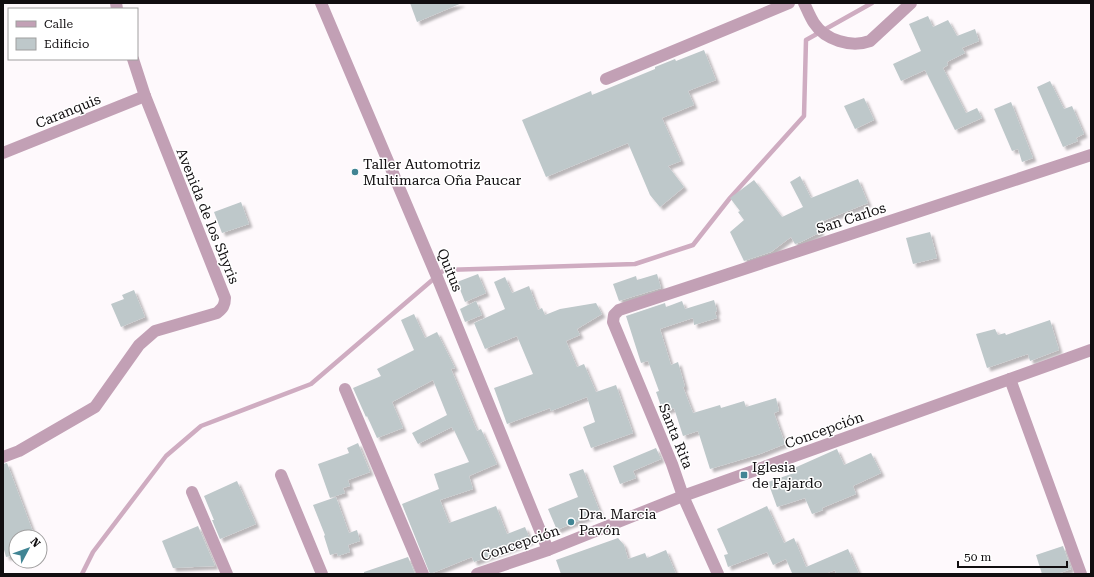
<svg xmlns="http://www.w3.org/2000/svg" width="1094" height="577" font-family="'Roboto Serif',serif">
  <style>
    .lines { fill: none; stroke-linecap: round; stroke-linejoin: round }
    .stream { stroke: #cfacc1; stroke-width: 4.5 }
    .building { fill: #bec8ca; filter: url(#shadow) }
    .minor { stroke: #c2a0b5; stroke-width: 12 }
    .poi-dot { fill: #418594; stroke: #fff; stroke-width: 1.5 }
    .labels { text-anchor: middle; dominant-baseline: central; stroke-width: 3; stroke-linejoin: round; paint-order: stroke }
    .street-label { font-size: 14px; fill: #110e10; stroke: #fff }
    .poi-label { font-size: 14px; fill: #110e10; stroke: #fff; text-anchor: start }
  </style>
  <defs>
    <filter id="shadow"><feDropShadow dx="3.5" dy="3.5" stdDeviation="1" flood-color="#0004"/></filter>
  </defs>
  <rect width="100%" height="100%" fill="#fef9fc"/>
  <g class="lines">
    <!-- stream -->
    <path class="stream" d="M82,574L93,552L166,456L201,426L311,384L444,270L635,264L693,245L730,198L804,116L806,40L872,3"/>
  </g>
  <!-- building -->
  <g class="building">
    <path d="M410,3H462L417,22Z"/>
    <path d="M928,16L933,27L948,20L957,36L975,29L979,41L962,48L965,53L947,62L948,65L943,68L966,113L977,108L982,118L955,130L925,70L901,81L893,64L921,51L909,24Z"/>
    <path d="M704,50L716,80L688,91L694,105L662,118L681,161L668,166L684,187L660,207L650,195L628,143L546,177L522,120L591,91L592,95L655,69V67L675,59L676,61Z"/>
    <path d="M1050,81L1064,109L1072,106L1084,134L1076,138L1078,141L1063,147L1037,87Z"/>
    <path d="M864,98L874,120L855,129L844,106Z"/>
    <path d="M1011,102L1033,158L1022,162L1018,149L1012,151L994,109Z"/>
    <path d="M800,176L811,198L858,179L868,203L823,221L825,226L819,229L821,232L801,242L795,244L791,237L771,252L744,261L730,232L744,220L738,212L740,211L730,198L754,180L782,217L803,207L790,182Z"/>
    <path d="M241,202L249,224L222,233L214,212Z"/>
    <path d="M930,232L937,258L913,264L906,238Z"/>
    <path d="M478,274L486,293L465,302L457,282Z"/>
    <path d="M657,274L661,288L619,301L613,284L636,276L637,280Z"/>
    <path d="M505,277L512,293L529,286L538,310L542,308L545,315L560,309L596,303L602,314L577,329L580,335L566,341L577,367L584,364L596,392L616,385L633,433L591,448L583,427L595,422L587,397L551,411L550,408L507,424L494,388L533,374L517,336L485,349L474,323L505,309L494,282Z"/>
    <path d="M134,290L145,317L121,327L111,304L124,299L122,295Z"/>
    <path d="M714,300L717,311L715,312L717,318L694,325L693,318L660,329L671,365L678,362L685,387H683L693,413L720,405L721,408L744,401L746,407L776,398L779,411L774,413L785,444L760,454L710,469L698,431L683,436L674,408L663,412L656,392L659,391L648,361L641,363L626,316L665,303L666,307L682,301L685,309Z"/>
    <path d="M476,301L482,315L465,322L460,309Z"/>
    <path d="M414,314L425,338L437,332L455,368L451,369L477,431L481,429L497,464L469,476L473,489L440,500L449,523L496,506L507,534L525,527L531,541L474,562L472,557L430,574L402,504L439,489L434,474L469,462L454,430H453L452,427L418,444L412,433L447,415L433,380L392,402L403,428L377,438L367,416L366,417L353,388L381,376L377,369L414,350L401,320Z"/>
    <path d="M1050,320L1059,350L1030,361L1028,354L987,368L976,334L995,329L998,335L1005,333L1006,335Z"/>
    <path d="M358,443L370,472L348,480L350,486L343,488L345,493L330,498L318,464L349,453L347,448Z"/>
    <path d="M656,448L661,459L633,471L636,478L620,484L613,466Z"/>
    <path d="M837,449L844,465L871,453L881,473L853,486L856,494L822,508L823,510L812,514L805,498L777,507L768,482L794,473L792,469Z"/>
    <path d="M7,463L35,537H16V555L6,557L3,546V464Z"/>
    <path d="M583,469L600,512L557,530L548,509L578,497L569,474Z"/>
    <path d="M237,481L256,524L220,539L212,520H214L204,496Z"/>
    <path d="M336,497L349,533L357,530L360,541L348,545L350,552L338,556L337,553L330,555L324,536L325,535L313,505Z"/>
    <path d="M767,506L784,543L794,538L806,567L848,549L859,574H836L835,570L825,574H789L792,573L786,559L773,565L767,552L728,567L724,555L728,554L717,529Z"/>
    <path d="M198,526L215,566L173,568L162,541Z"/>
    <path d="M618,538L624,545L628,559L645,553L647,558L666,550L676,574H561L556,560Z"/>
    <path d="M1063,546L1071,569L1057,574H1042L1036,555Z"/>
    <path d="M408,557L415,574H364V572Z"/>
  </g>
  <g class="lines">
    <!-- minor -->
    <g class="minor">
      <path d="M116,3L117,9"/>
      <path d="M321,3L437,277L548,550"/>
      <path d="M804,3C807,9 810,17 814,23C825,40 851,48 870,41L911,3"/>
      <path d="M606,79L789,3"/>
      <path d="M3,153L145,96"/>
      <path d="M1010,379L1081,574"/>
      <path d="M345,389L423,574"/>
      <path d="M3,457L19,451L95,407L139,345L155,331L217,313C223,308 225,305 225,298L145,96L133,59"/>
      <path d="M281,475L322,574"/>
      <path d="M192,492L227,574"/>
      <path d="M477,574L548,550L683,496L1091,350"/>
      <path d="M718,574L683,496L672,464L613,322L614,315L619,310L1091,155"/>
    </g>
  </g>
  <!-- markers -->
  <g class="poi-dot">
    <circle cx="355" cy="172" r="4"/>
    <rect x="740" y="471" width="8" height="8" rx="2"/>
    <circle cx="571" cy="522" r="4"/>
  </g>
  <g class="labels">
    <!-- street labels -->
    <g class="street-label">
      <text transform="translate(68 111) rotate(-22)">Caranquis</text>
      <text transform="translate(208 216) rotate(68)">Avenida de los Shyris</text>
      <text transform="translate(851 218) rotate(-18)">San Carlos</text>
      <text transform="translate(450 270) rotate(68)">Quitus</text>
      <text transform="translate(824 430) rotate(-20)">Concepción</text>
      <text transform="translate(676 436) rotate(68)">Santa Rita</text>
      <text transform="translate(520 543) rotate(-19)">Concepción</text>
    </g>
    <!-- poi labels -->
    <g class="poi-label">
      <text x="363" y="164">Taller Automotriz<tspan x="363" dy="16">Multimarca Oña Paucar</tspan></text>
      <text x="752" y="467">Iglesia<tspan x="752" dy="16">de Fajardo</tspan></text>
      <text x="579" y="514">Dra. Marcia<tspan x="579" dy="16">Pavón</tspan></text>
    </g>
  </g>
  <!-- border -->
  <rect width="1094" height="577" fill="none" stroke="#110e10" stroke-width="8"/>
  <!-- legend -->
  <rect x="8" y="8" width="130" height="52" fill="#ffffff" stroke="#a09f9f"/>
  <rect x="16" y="21" width="20" height="6" fill="#c2a0b5" stroke="#a09f9f"/>
  <text x="44" y="28" font-size="12" fill="#110e10">Calle</text>
  <rect x="16" y="38" width="20" height="12" fill="#bec8ca" stroke="#a09f9f"/>
  <text x="44" y="48" font-size="12" fill="#110e10">Edificio</text>
  <!-- north arrow -->
  <g transform="translate(28 549) rotate(49)"><circle r="19" fill="#ffffff" stroke="#a09f9f"/>
  <path d="M0-3L7 15L0 10L-7 15Z" fill="#418594"/>
  <text y="-6" font-size="11" font-weight="bold" text-anchor="middle" fill="#110e10">N</text>
  </g>
  <!-- scale -->
  <path d="M958 561v6h109v-6" fill="none" stroke="#110e10" stroke-width="2"/>
  <text x="964" y="561" font-size="12" fill="#110e10" stroke="#ffffff" stroke-width="3" paint-order="stroke">50 m</text>
</svg>
